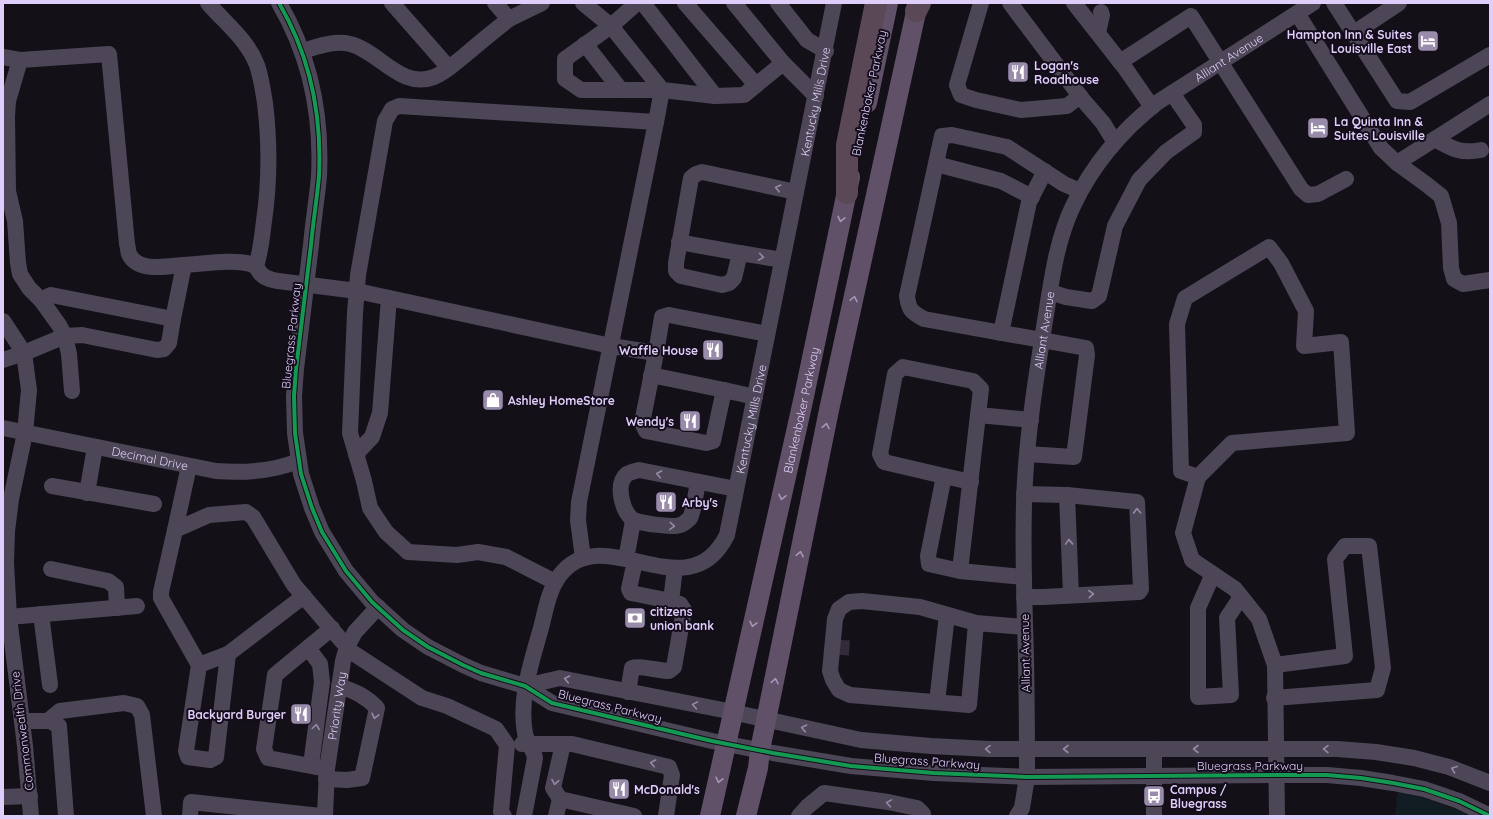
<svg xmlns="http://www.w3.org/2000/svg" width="1493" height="819" font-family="Quicksand,sans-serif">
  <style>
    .green { fill: #111d22 }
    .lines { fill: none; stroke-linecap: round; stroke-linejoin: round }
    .minor-tunnel { stroke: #322c3a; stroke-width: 16; stroke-dasharray: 16 8; stroke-linecap: butt }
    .minor { stroke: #4c4657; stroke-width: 16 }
    .major { stroke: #605169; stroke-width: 20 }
    .highway { stroke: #5b4856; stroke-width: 22 }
    .cycleway-casing { stroke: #140d1b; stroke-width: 6 }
    .cycleway { stroke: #139951; stroke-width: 4 }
    .oneway { stroke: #968aa8 }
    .oneway2 { stroke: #a696b8 }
    .labels { text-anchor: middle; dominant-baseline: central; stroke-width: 4; stroke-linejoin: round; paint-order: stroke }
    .poi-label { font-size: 12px; font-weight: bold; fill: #dfcef9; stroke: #140d1b; text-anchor: start }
    .street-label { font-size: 12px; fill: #dfcef9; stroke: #140d1b }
  </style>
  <rect width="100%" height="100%" fill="#141018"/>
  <!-- green -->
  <path class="green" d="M1398,789L1475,816H1395Z"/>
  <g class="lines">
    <!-- minor-tunnel -->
    <path class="minor-tunnel" d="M841,655L842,640"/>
    <!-- minor -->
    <g class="minor">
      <path d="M208,3C225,23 247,39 257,65C261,77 263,90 265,103C270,145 270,180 264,221C262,236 261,251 256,266"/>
      <path d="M279,3C310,56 322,115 319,176C317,199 313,222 311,245C306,286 301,328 296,369L294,396L295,433L301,474L312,508L322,532L346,571L372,602L403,630L428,647L463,665L481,673L525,686L552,703L712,741L773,753L851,766L934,773L1027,777L1276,775H1327L1361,778L1393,783L1424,789L1459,801L1490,816"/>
      <path d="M392,3L449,68"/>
      <path d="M583,3L611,26L662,90L715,96L744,95L783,63L816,96"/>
      <path d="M637,3L611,26L565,59V79L581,90H662L656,122"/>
      <path d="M643,3L715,96"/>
      <path d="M685,3L756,85"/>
      <path d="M734,3L783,63"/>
      <path d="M778,3L807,40L826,51"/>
      <path d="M981,3L957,85L961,95L976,100L1021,110L1067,106L1080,96"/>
      <path d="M1010,3L1083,100L1103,123L1114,141"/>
      <path d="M1074,3L1125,68L1152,107"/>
      <path d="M1334,3L1397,101L1410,102L1490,55"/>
      <path d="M1297,13L1381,148L1397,163L1426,184L1441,196L1449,223L1451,268L1454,279L1463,284L1490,280"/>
      <path d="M509,19L542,3"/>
      <path d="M1098,33L1102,15L1101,12"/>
      <path d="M1354,33L1399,3"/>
      <path d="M585,44L620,89"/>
      <path d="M302,51C317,47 334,40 350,44C379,51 401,90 434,77C445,73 455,63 464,56C479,43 494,31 509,19L495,3"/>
      <path d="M3,57L20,60L109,54L127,244C128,247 128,251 129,254C138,273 168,266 184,265"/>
      <path d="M20,60L8,101L7,116L8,191L15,221L18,263L20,274L29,288L41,300L59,325L65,336L69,354L72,391"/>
      <path d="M1120,62L1191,16L1301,189L1308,195L1318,194L1346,179"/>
      <path d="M1435,139C1452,149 1461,154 1481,150"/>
      <path d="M1397,163L1490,104"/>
      <path d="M936,164L1001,181L1032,197"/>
      <path d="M679,242L740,253L734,278L729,283L722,285L681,276L676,271V263L691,178L696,174L702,172L796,192"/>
      <path d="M740,253L782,260"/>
      <path d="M1050,292L1066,297L1092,301L1099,296L1115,226L1139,180L1166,152L1194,132V125L1172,93"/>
      <path d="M41,300L51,295L173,319"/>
      <path d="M3,321L24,353L3,360"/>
      <path d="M1001,333L1029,202L1045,171"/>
      <path d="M656,353L642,423L646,431L706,443L713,441L724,390L755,397"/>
      <path d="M651,375L724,390"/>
      <path d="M978,415L981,389L973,381L903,367L895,374L880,454L884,462L944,476L928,556L929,564L960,571L978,415L1031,420"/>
      <path id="s1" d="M3,428L216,471C243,473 272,472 298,461"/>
      <path d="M356,454L372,437L380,413L389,298"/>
      <path d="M1027,454L1074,457L1087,355L1086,348L924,319C912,312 909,311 907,296L942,136L952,135L1007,147L1064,184L1080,191"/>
      <path d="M944,476L971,482"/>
      <path d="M1198,477L1181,471L1177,324L1185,298L1269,247L1281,263L1306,311L1304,346L1341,342L1347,433L1232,443L1198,477L1183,533L1192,560L1235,589L1259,619L1275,665L1277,816"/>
      <path d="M698,482C696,491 694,511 690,518C687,521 684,524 680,525C674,528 636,523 632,519C622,510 615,484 627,474C630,472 635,471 639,470L736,489"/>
      <path d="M52,486L154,504"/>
      <path d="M87,493L95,447"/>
      <path d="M1067,495L1071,595"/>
      <path d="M175,530L189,466"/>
      <path d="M626,559L633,521"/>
      <path d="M51,569L108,581L116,587L117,608"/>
      <path d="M960,571L1024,577"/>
      <path d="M1213,574L1198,608V697L1231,695L1227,618L1241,597"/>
      <path d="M555,582L506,557L478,552L457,555L408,552L386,532L370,508L364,481L350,433L355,313L358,275L385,121L392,109L399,106L656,122L579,502L578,520L583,558"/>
      <path d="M304,596L228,654L216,757L210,760L188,757L186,751L199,665L161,598V592L175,530L209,515L246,512L253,517L294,585L347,647"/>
      <path d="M1024,597H1044L1139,592L1141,589L1137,502L1067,495L1024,494"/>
      <path d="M671,601L675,568"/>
      <path d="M41,614L50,685"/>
      <path d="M9,617L137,606"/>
      <path d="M976,623L969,705L850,695L839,690L833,680L830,671L835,619L839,609L849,602L862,601L920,607L976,623L1025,627"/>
      <path d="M308,648L320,664L322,682L311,765"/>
      <path d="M347,649L422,698L447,706L496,729L507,745L501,812L504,816"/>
      <path d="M199,665L228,654"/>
      <path d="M525,686L560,678L718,709L861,740L931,746L989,749H1337L1376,752L1414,758L1449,767L1490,783"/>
      <path d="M628,692L632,668C639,665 660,671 669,671L674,667L684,610L680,604L671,601L631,593L629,589L635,561"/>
      <path d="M1274,698L1377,690L1383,668L1369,546H1345L1335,559L1345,656L1275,665"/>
      <path d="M937,702L947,615"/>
      <path d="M22,721H50L59,726L66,816"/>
      <path d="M48,721L60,711L124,703L137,706L142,715L154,816"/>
      <path d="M522,744H572L669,767L672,775L666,816"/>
      <path d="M563,744L553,788L560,799L634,816"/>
      <path d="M1154,749V816"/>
      <path d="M327,769L268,758L264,749L275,675L332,628"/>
      <path d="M326,779L347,780L362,778L377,708C366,696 354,691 339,686"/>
      <path d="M3,797L30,796"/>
      <path d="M31,816L25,746L9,617L6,563L7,531L11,499L25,433L29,390L24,353L65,336L82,335L157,350L164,349L169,343L173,319L184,265C202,264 237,258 253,265C257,267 258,270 261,274C266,279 272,280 278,281L357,291L611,346L656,353L662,317L669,315L767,334"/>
      <path d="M190,816L191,802L321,816"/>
      <path id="s2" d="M325,816L327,769L343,661L347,647L355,632L378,607"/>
      <path id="s3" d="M524,816L535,758C534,749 526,742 525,733C519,700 530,667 539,635C545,616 547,592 560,575C603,518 688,614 727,535C763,357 800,180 834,3"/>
      <path d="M556,816L560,799"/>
      <path d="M799,816L807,807L824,793L888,802L917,808L923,814V816"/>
      <path id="s4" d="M1017,816L1022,808L1027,777C1027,727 1027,676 1025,626C1024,578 1022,529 1025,480C1028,429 1036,378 1044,327C1051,286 1055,244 1073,206C1093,164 1122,130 1158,102L1313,3"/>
    </g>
    <!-- major -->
    <g class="major">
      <path d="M867,103L888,3"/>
      <path id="s5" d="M710,816L803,401L850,177"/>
      <path d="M746,816L758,768L760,750L829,410L918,3"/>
    </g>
    <!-- highway -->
    <g class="highway">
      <path d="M916,11L920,3"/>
      <path d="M847,193V145L876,3"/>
    </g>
    <!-- cycleway casing -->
    <g class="cycleway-casing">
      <path id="cycleway" d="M279,3C310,56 322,115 319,176C317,199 313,222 311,245C306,286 301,328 296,369L294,396L295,433L301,474L312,508L322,532L346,571L372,602L403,630L428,647L463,665L481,673L525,686L552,703L712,741L773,753L851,766L934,773L1027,777L1276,775H1327L1361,778L1393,783L1424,789L1459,801L1490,816"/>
    </g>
    <!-- cycleway -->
    <use href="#cycleway" class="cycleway"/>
  </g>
  <!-- one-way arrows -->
  <defs><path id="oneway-chevron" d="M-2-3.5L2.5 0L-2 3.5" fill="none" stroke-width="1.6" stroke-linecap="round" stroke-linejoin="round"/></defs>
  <g class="oneway">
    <use href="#oneway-chevron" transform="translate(778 188) rotate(-167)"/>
    <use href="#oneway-chevron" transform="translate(761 257) rotate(9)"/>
    <use href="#oneway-chevron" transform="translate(659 474) rotate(-169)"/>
    <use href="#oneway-chevron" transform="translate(1137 511) rotate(-93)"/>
    <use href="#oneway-chevron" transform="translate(672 526) rotate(2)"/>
    <use href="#oneway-chevron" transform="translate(1069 542) rotate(-92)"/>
    <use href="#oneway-chevron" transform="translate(1091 594) rotate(-3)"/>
    <use href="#oneway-chevron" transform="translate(567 679) rotate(-168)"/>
    <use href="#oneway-chevron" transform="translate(695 705) rotate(-170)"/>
    <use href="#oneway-chevron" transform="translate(375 716) rotate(102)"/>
    <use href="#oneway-chevron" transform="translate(316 727) rotate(-82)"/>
    <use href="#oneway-chevron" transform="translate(804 728) rotate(-168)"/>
    <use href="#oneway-chevron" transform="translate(988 749) rotate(-178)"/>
    <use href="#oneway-chevron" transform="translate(1066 749) rotate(180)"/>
    <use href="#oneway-chevron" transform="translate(1196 749) rotate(-180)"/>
    <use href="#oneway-chevron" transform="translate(1326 749) rotate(-179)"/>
    <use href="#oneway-chevron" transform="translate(653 763) rotate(-167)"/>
    <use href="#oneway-chevron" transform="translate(1454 769) rotate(-160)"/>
    <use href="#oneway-chevron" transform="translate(555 782) rotate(100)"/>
    <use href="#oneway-chevron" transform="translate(889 803) rotate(-170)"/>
  </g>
  <g class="oneway2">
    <use href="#oneway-chevron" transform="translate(841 219) rotate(102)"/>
    <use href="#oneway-chevron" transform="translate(854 299) rotate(-78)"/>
    <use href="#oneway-chevron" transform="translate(826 426) rotate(-79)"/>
    <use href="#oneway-chevron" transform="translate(782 497) rotate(103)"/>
    <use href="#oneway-chevron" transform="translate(800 554) rotate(-79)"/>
    <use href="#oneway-chevron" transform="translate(753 624) rotate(103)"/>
    <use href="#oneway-chevron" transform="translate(775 681) rotate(-79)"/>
    <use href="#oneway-chevron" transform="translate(719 780) rotate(103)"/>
  </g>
  <!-- icons -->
  <defs>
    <g id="hotel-square" transform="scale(1.15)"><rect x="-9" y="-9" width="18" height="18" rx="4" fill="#988caa" stroke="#140d1b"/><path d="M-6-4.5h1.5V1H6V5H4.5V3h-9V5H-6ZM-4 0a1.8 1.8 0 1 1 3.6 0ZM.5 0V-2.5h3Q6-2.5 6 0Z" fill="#fff"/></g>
    <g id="restaurant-square" transform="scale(1.15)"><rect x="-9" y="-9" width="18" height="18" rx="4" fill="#988caa" stroke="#140d1b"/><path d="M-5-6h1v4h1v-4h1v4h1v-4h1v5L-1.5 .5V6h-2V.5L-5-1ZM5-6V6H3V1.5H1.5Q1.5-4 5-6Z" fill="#fff"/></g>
    <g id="shop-square" transform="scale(1.15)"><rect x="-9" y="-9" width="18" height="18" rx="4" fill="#988caa" stroke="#140d1b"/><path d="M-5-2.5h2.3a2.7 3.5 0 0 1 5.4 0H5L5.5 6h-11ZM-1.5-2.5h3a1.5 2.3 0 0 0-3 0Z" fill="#fff"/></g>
    <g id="bank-square" transform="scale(1.15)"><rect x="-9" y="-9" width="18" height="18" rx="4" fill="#988caa" stroke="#140d1b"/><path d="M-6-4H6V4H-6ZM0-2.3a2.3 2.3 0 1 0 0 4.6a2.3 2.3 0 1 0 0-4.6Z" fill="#fff"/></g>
    <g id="bus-square" transform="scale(1.15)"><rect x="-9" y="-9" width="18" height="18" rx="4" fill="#988caa" stroke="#140d1b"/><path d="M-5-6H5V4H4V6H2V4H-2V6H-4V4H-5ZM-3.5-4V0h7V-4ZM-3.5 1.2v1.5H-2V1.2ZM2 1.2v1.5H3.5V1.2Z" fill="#fff"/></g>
  </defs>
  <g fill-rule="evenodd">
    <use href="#hotel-square" x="1428" y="41"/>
    <use href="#restaurant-square" x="1018" y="72"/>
    <use href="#hotel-square" x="1318" y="128"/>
    <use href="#restaurant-square" x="713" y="350"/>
    <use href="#shop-square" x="493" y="400"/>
    <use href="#restaurant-square" x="690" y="421"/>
    <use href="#restaurant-square" x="666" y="502"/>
    <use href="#bank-square" x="635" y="618"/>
    <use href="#restaurant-square" x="301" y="714"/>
    <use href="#restaurant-square" x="619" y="789"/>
    <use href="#bus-square" x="1154" y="796"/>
  </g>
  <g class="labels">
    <!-- poi labels -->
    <g class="poi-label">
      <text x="1412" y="34" text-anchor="end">Hampton Inn &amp; Suites<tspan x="1412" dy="14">Louisville East</tspan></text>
      <text x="1034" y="65">Logan's<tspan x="1034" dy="14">Roadhouse</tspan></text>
      <text x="1334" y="121">La Quinta Inn &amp;<tspan x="1334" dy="14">Suites Louisville</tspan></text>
      <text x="698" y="350" text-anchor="end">Waffle House</text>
      <text x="508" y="400">Ashley HomeStore</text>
      <text x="674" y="421" text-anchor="end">Wendy's</text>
      <text x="682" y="502">Arby's</text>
      <text x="650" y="611">citizens<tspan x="650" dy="14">union bank</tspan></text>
      <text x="286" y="714" text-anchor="end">Backyard Burger</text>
      <text x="634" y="789">McDonald's</text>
      <text x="1170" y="789">Campus /<tspan x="1170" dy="14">Bluegrass</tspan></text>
    </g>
    <!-- street labels -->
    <g class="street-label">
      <text stroke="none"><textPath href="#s4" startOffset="836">Alliant Avenue</textPath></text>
      <text transform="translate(869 93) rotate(-78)">Blankenbaker Parkway</text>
      <text stroke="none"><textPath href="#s3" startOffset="880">Kentucky Mills Drive</textPath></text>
      <text stroke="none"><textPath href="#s4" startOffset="489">Alliant Avenue</textPath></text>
      <text transform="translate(291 336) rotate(-84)">Bluegrass Parkway</text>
      <text stroke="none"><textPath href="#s5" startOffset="416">Blankenbaker Parkway</textPath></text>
      <text stroke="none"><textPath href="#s3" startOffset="556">Kentucky Mills Drive</textPath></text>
      <text stroke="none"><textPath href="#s1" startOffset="150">Decimal Drive</textPath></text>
      <text transform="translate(1025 653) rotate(-91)">Alliant Avenue</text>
      <text stroke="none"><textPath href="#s2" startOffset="111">Priority Way</textPath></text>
      <text transform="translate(610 706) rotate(14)">Bluegrass Parkway</text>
      <text transform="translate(22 731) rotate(-97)">Commonwealth Drive</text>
      <text transform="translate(927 761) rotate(4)">Bluegrass Parkway</text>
      <text x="1250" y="765">Bluegrass Parkway</text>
    </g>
  </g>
  <!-- border -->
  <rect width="1493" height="819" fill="none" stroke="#dfcef9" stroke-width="8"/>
</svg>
